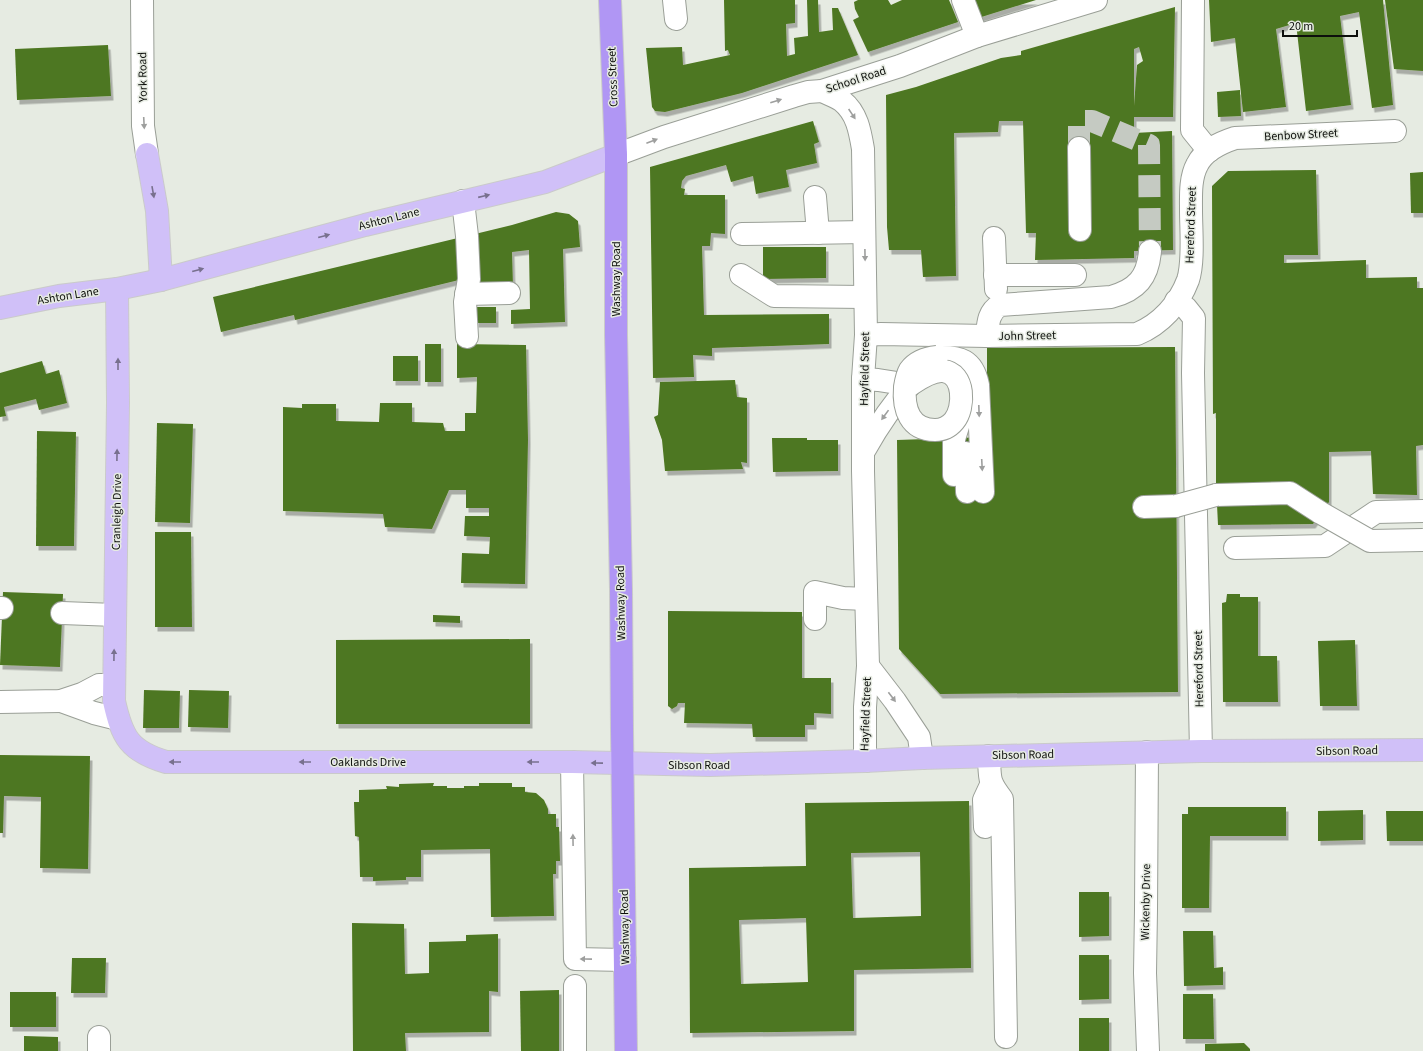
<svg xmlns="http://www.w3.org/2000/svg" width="1423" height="1051" font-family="'Source Sans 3',sans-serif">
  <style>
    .building { fill: #4e7720; fill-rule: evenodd; filter: url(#shadow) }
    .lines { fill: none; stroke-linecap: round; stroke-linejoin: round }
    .minor-tunnel { stroke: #c5cac2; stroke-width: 22; stroke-dasharray: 22 11; stroke-linecap: butt }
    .minor-casing { stroke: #9a9f97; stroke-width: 24 }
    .major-casing { stroke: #cacaca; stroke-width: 24 }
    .highway-casing { stroke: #cacaca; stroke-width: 24 }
    .minor { stroke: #fff; stroke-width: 22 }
    .major { stroke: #d0c0f8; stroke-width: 22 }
    .highway { stroke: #b096f4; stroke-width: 22 }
    .minor-bridge-casing { stroke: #9a9f97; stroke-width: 24; stroke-linecap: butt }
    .minor-bridge { stroke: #fff; stroke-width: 22 }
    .oneway { fill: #9e9f9e }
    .oneway2 { fill: #78708e }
    .labels { text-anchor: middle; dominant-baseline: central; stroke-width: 3; stroke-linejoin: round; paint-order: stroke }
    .street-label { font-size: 12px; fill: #0d0f0c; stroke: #e6ebe2 }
  </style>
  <defs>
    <filter id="shadow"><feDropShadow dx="2.5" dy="4.5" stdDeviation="0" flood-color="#0004"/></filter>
  </defs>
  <rect width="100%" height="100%" fill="#e6ebe2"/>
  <!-- building -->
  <g class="building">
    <path d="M724,0H795V23L786,24L787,56L795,54L794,38L808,36L807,0H818L819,32L833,30L832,8H838L858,55L742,93L665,112L655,111L652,107L646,48L682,47L683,65L730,55L728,50L725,51Z"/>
    <path d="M858,0H888L891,5L902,0H949L958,22L868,52L853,20L859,17L855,9L854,2Z"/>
    <path d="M967,0H1036L975,19Z"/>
    <path d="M1209,0H1383L1393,105L1372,108L1359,12L1340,16L1351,105L1306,111L1296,23L1276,29L1286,107L1243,112L1235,38L1211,42Z"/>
    <path d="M1385,0H1423V71L1394,69Z"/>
    <path d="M1175,7L1173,117H1134V133L1172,131L1173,250L1134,251V258L1035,260L1036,233H1026L1023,121H999L998,132L954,133L956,276L923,277L921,250H889L887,227L886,95L916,87L1001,58L1021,55V51ZM1139,47L1143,61L1137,65L1134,106V49Z"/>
    <path d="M108,45L111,96L17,100L15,49Z"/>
    <path d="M1240,90L1241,116L1218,117L1217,92Z"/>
    <path d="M813,121L819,142L814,144L817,163L786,170L789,187L756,194L753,176L731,182L726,165L686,176L682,181L681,188L685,189L684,195H725V234L711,233L710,246H702L704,315L829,314V344L712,348V356L693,355L694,377L653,378L650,167Z"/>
    <path d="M1316,170L1318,255H1284V263L1366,260V278L1417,277V288H1423V445L1416,446L1417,495L1373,494L1371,451L1329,452V502L1313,524L1218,525L1216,484V413L1213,414L1212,186L1228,171Z"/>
    <path d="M1423,172V213H1411L1410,173Z"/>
    <path d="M556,212L569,214L578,221L580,247L563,249L565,322L511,324V310L530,309L529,250L512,252L513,287L476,289L475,234L512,225Z"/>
    <path d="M462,237L463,279L295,320L294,315L221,332L213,297Z"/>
    <path d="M763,247H826V278L763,279Z"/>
    <rect x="476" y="307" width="20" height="16"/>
    <rect x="425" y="344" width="16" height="38"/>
    <path d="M457,344L526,345L528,440L525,584L461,583L462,553L489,554L490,537L464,536L465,516H489V508H466V490H449L432,529L385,527L383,514L283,511V407L302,408V404H336V421L379,422L380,403H412V422L443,423L445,431H465V413H476L477,377L457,378Z"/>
    <path d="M1175,347L1178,692L940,694L899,649L897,440L987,437V348Z"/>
    <rect x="393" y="356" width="25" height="25"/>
    <path d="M42,361L46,374L59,370L67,403L39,410L36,399L4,407L6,416L0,417V373Z"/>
    <path d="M735,380L737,397L747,398V463L741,462L743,469L665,471L662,440L654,417L658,415L660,382Z"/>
    <path d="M157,423L193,424L190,523L155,522Z"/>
    <path d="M37,431L76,432L74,546H36Z"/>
    <path d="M772,438H807V440H838V471L773,472Z"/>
    <path d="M155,532H191L192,627H155Z"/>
    <path d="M3,592L63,594L60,667L0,665Z"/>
    <path d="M1227,594H1240V597H1258V656H1277L1278,702H1223L1222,603L1226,602Z"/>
    <path d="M668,611L802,612V678H831V714L814,713V725H805V737H753L752,724L684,723L685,703H678L677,706L672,709L668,706Z"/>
    <path d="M433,615L460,616V623L433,622Z"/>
    <path d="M530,639V724H336V640Z"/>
    <path d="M1355,640L1357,706H1320L1318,641Z"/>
    <path d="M144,690L180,691L179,728H143Z"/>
    <path d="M189,690L229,691L228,728L188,727Z"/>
    <path d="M0,755L90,756L88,869L40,868L41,797L4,796L3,833H0Z"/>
    <path d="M434,783L433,786H447V788H464V786H479V783H512V787H525V792L536,793L544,800L548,809V814H556V827H559L560,861H556V874H553L554,916L491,917L490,849L421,850V877H406V880L373,881V877H360L359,837L355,836L354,802H359V790L387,789L386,786L399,787V784Z"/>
    <path d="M969,801L971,968L854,970V1031L690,1033L689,868L806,866L805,803ZM920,852L921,916L853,918L851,853ZM806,918L808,982L741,984L739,920Z"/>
    <path d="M1188,807H1286V836H1210L1209,908H1182V814H1188Z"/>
    <path d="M1363,810V840L1318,841V811Z"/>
    <path d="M1386,811H1423V841H1387Z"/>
    <path d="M1079,892H1109V936L1079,937Z"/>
    <path d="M352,923L404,924L405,974L429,973V942L466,941V935L498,934V992L489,991V1032L405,1033L406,1051H353Z"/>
    <path d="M1183,931H1213L1214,968L1223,967V985L1184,986Z"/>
    <path d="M1079,955H1109V999L1079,1000Z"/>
    <path d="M72,958H106L105,993H71Z"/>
    <path d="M559,990V1051H521L520,991Z"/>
    <rect x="10" y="992" width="46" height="35"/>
    <path d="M1183,994H1213L1214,1039H1183Z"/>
    <rect x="1079" y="1018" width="30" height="33"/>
    <path d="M24,1036L58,1037V1051H24Z"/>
    <path d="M1244,1043L1250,1049V1051H1205V1044Z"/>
  </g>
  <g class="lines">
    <!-- minor-tunnel -->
    <path class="minor-tunnel" d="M1079,148V121H1092L1149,145L1150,251"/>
    <!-- minor casing -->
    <g class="minor-casing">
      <g id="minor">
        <path d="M142,0L143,126L147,154"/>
        <path d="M674,0L676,19"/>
        <path d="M963,0L977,36"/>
        <path d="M1193,0L1192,130L1209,151"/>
        <path d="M822,91C828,94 837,97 842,101C857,113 860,131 863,149L866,335L863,379V471L868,666L865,707V761"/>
        <path d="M1079,148L1080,230"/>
        <path d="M616,155L664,137L794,96L808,92L822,91L900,66L977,36L1096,0"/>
        <path d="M815,197L818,233"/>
        <path d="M463,201L467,236L469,279L465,302L467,337"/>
        <path d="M742,234L864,232"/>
        <path d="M994,238L996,289"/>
        <path d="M741,275L774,296L865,297"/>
        <path d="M995,275H1075"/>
        <path d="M466,294L509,293"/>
        <path d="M1176,301L1186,308L1194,318L1193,373L1201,751"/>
        <path d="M866,335L881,334L987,336L1137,334C1161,324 1179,304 1188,280C1194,262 1191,230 1191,210C1191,196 1190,178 1197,165C1204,150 1220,143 1235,138L1395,131"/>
        <path d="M987,336C988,324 988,312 1000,305L1111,297C1137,290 1148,277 1150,251"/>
        <path d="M937,357C960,356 973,360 978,385L983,492"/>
        <path d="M863,379L878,380L910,385"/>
        <path d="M865,449C878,426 892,405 910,385"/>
        <path d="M966,453L967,492"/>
        <path d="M954,475V439L964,407"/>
        <path d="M1216,495L1290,493L1321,513"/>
        <path d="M1144,507L1176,506"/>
        <path d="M1235,548L1325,546L1376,512L1423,511"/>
        <path d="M0,608H2"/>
        <path d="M62,613L115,615"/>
        <path d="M815,619V592L843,598L866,599"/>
        <path d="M868,666L895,701L919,737L922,758"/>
        <path d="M61,701L94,713L118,719"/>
        <path d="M0,702L61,701L82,694L99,685H113"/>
        <path d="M1147,752L1146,910L1145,973L1148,1051"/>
        <path d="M989,756C990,779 988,781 1002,799L1006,1037"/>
        <path d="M572,762L575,959L625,960"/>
        <path d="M985,827L984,800L991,785"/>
        <path d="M99,1051V1037"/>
        <path d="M575,1051V986"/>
      </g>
    </g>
    <!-- major casing -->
    <g class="major-casing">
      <g id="major">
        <path d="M147,154L157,211L161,280"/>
        <path d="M117,289L118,403L114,701C122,737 129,751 166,762H572L710,765L865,761L922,758L1201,751L1423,750"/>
        <path d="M0,308L59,296L117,289L161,280L365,225L545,182L616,155"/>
      </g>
    </g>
    <!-- highway casing -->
    <g class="highway-casing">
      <path id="highway" d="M610,0L616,155V335L621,589L622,730L626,1051"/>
    </g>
    <!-- minor -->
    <use href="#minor" class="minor"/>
    <!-- major -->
    <use href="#major" class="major"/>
    <!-- highway -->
    <use href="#highway" class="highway"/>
    <!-- minor-bridge casing -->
    <g class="minor-bridge-casing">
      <g id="minor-bridge">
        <path d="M910,385C919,379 931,370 943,371C965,373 965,408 954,421C949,427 942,430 935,430C910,430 903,409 905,387C906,381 907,375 910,370C917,361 927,358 937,357"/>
        <path d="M1176,506L1216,495"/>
        <path d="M1321,513L1370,541L1423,540"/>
      </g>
    </g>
    <!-- minor-bridge -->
    <use href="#minor-bridge" class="minor-bridge"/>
  </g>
  <!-- one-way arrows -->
  <defs><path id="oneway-solid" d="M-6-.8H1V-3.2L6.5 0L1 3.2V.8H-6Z"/></defs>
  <g class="oneway">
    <use href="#oneway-solid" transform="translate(776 101) rotate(-18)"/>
    <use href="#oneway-solid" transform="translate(852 114) rotate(56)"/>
    <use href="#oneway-solid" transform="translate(144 123) rotate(87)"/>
    <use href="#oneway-solid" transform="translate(652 141) rotate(-21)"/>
    <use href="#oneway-solid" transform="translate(865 255) rotate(89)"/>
    <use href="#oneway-solid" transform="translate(979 411) rotate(88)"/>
    <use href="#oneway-solid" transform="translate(885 415) rotate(126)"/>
    <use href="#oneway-solid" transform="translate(982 465) rotate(87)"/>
    <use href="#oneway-solid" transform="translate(892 697) rotate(53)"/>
    <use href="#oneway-solid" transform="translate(573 840) rotate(-91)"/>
    <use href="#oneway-solid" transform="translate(586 959) rotate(-179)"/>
  </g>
  <g class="oneway2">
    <use href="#oneway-solid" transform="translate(153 192) rotate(80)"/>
    <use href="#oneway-solid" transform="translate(484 196) rotate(-13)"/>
    <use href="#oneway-solid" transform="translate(324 236) rotate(-15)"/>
    <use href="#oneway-solid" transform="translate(198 270) rotate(-15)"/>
    <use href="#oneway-solid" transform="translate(118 364) rotate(-90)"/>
    <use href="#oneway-solid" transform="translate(117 455) rotate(-89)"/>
    <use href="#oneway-solid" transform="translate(114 655) rotate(-89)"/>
    <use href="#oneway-solid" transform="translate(175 762) rotate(180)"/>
    <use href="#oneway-solid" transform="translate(305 762) rotate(-180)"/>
    <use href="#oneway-solid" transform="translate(533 762) rotate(-180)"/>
    <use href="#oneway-solid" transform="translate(597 763) rotate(-179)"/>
  </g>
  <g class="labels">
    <!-- street labels -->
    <g class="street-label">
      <text transform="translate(143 77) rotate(-91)">York Road</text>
      <text transform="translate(613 77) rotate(-92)">Cross Street</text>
      <text transform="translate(856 80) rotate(-18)">School Road</text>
      <text transform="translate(1301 135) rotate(-3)">Benbow Street</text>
      <text transform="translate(389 219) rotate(-14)">Ashton Lane</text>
      <text transform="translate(1191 225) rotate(-88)">Hereford Street</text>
      <text transform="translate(616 279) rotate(-90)">Washway Road</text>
      <text transform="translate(68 296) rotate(-9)">Ashton Lane</text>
      <text transform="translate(1027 336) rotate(-1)">John Street</text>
      <text transform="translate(865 369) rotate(-89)">Hayfield Street</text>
      <text transform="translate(117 512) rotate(-89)">Cranleigh Drive</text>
      <text transform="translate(621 603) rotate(-91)">Washway Road</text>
      <text transform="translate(1199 669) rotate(-91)">Hereford Street</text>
      <text transform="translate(866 714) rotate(-88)">Hayfield Street</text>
      <text transform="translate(1347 751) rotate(-1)">Sibson Road</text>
      <text transform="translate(1023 755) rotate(-1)">Sibson Road</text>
      <text x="368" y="762">Oaklands Drive</text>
      <text x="699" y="765">Sibson Road</text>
      <text transform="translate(1146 902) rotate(-89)">Wickenby Drive</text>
      <text transform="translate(625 927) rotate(-91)">Washway Road</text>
    </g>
  </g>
  <!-- scale -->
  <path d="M1283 30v6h74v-6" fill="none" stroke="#0d0f0c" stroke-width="2"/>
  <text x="1289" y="30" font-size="12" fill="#0d0f0c" stroke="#e6ebe2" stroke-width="3" paint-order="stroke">20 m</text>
</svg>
